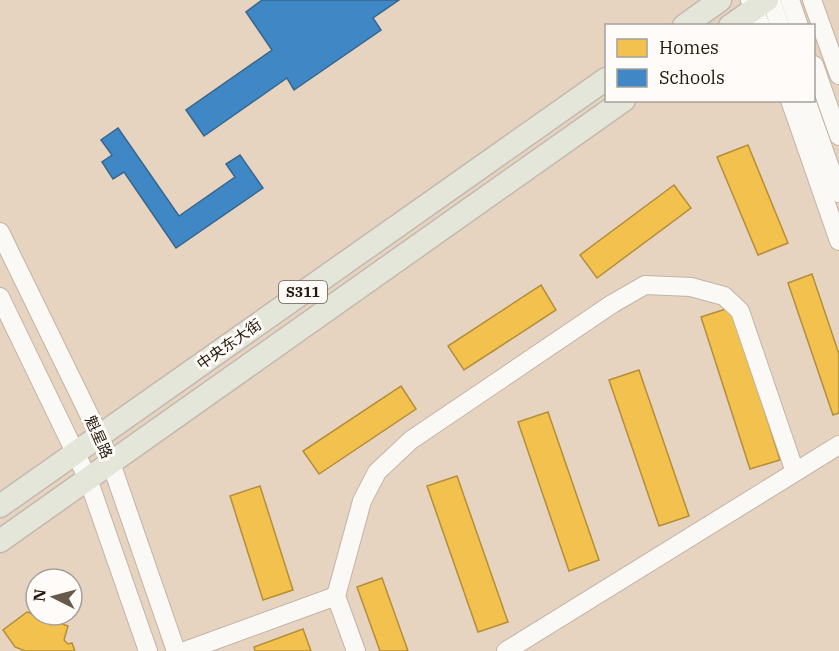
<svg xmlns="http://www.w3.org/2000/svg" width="839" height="651" font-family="'IBM Plex Serif','Noto Sans SC',serif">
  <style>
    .homes { fill: #f2c14e; stroke: #b48e3a; stroke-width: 1.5 }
    .schools { fill: #3f88c5; stroke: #37668d; stroke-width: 1.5 }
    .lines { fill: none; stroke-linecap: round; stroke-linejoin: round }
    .minor-casing { stroke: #c1b4a4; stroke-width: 20 }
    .major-casing { stroke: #c2b9af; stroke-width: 25 }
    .minor { stroke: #fbf9f6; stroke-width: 18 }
    .major { stroke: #e4e6d9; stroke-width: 22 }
    .labels { text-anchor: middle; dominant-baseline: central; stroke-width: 6; stroke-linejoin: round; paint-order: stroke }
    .shield { fill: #fffbf8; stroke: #665c52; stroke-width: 1.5 }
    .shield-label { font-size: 14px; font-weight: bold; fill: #24180b }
    .street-label { font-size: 15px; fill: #24180b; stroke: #fffbf8 }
  </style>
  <rect width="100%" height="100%" fill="#e7d4c0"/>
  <!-- homes -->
  <g class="homes">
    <path d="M748,145L788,243L758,255L717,157Z"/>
    <path d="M674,185L691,208L597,278L580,255Z"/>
    <path d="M812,274L839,354V413L833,415L788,283Z"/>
    <path d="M541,285L556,310L464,370L448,346Z"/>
    <path d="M732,307L780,460L750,469L701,317Z"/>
    <path d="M639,370L689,516L659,526L609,380Z"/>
    <path d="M401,386L416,409L319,474L303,451Z"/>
    <path d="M548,412L599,560L569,571L518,422Z"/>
    <path d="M457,476L508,622L478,632L427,486Z"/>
    <path d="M260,486L293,590L263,600L230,496Z"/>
    <path d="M382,578L408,651H380L357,587Z"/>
    <path d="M27,612L68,626L64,640L68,644L72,643L75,651H25L15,647L3,630Z"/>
    <path d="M303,629L311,651H255L254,647Z"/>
  </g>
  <!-- schools -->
  <g class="schools">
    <path d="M262,0H399L373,18L381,30L294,90L287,78L204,136L186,110L272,50L246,12Z"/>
    <path d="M118,128L179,216L235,177L226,164L240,155L263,188L176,248L124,172L113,179L102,162L112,155L101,140Z"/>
  </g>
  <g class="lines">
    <!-- minor casing -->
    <g class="minor-casing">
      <g id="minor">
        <path d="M750,0L761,26"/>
        <path d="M771,0L780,26"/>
        <path d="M790,0L799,26"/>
        <path d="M812,0L839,75"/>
        <path d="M814,65L839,136"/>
        <path d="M790,100L839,241"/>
        <path d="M806,100L839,193"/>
        <path d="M0,232L99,435L111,463L176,651"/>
        <path d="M0,297L88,479L148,651"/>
        <path d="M336,596L362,501L377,472L411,440L612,304L645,285L691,287L724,296L740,311L795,472"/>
        <path d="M185,651L336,596L356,651"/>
        <path d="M506,651L839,445"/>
      </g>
    </g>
    <!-- major casing -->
    <g class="major-casing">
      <g id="major">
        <path d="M684,26L720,0"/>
        <path d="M730,26L767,0"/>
        <path d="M0,506L606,79"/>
        <path d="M0,541L624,100"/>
      </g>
    </g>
    <!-- minor -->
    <use href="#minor" class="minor"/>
    <!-- major -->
    <use href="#major" class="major"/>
  </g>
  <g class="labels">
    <!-- shield labels -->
    <rect class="shield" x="279" y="281" width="48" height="22" rx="4.5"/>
    <g class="shield-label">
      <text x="303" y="292">S311</text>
    </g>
    <!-- street labels -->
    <g class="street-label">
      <text transform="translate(229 344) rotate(-35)">中央东大街</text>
      <text transform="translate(99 437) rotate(66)">魁星路</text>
    </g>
  </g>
  <!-- legend -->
  <rect x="605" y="24" width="210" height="78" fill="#fffbf8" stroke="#a7a099" stroke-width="1.5"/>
  <rect x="617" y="39" width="30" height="18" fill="#f2c14e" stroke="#a7a099" stroke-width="1.5"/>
  <text x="659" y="54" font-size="18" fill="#24180b">Homes</text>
  <rect x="617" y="69" width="30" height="18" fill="#3f88c5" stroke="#a7a099" stroke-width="1.5"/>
  <text x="659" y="84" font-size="18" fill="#24180b">Schools</text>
  <!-- north arrow -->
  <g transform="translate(54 597) rotate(276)"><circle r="28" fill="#fffbf8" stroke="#a7a099" stroke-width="1.5"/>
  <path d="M0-4.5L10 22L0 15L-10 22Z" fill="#685a4a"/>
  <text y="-9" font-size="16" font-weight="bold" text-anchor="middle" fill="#24180b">N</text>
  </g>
</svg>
